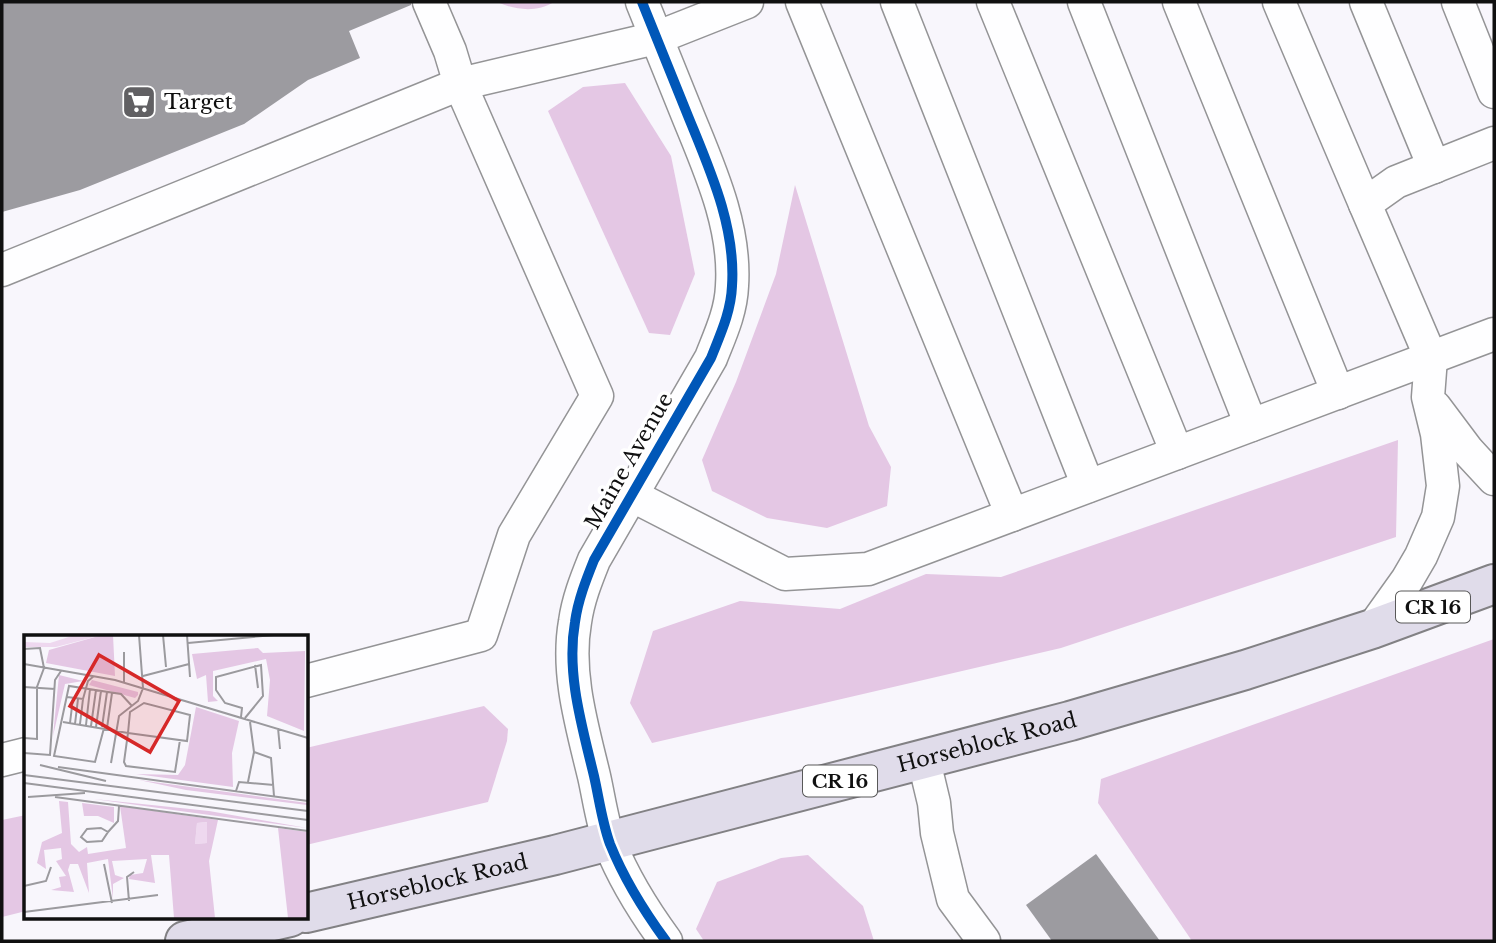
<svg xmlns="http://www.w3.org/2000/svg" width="1496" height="943" font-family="'Libre Baskerville',serif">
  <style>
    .forest { fill: #e4c7e4 }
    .building { fill: #9c9ba0 }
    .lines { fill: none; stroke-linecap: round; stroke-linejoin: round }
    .minor-casing { stroke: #949496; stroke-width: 35 }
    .major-casing { stroke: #828184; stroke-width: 42 }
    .minor { stroke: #fefeff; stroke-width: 32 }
    .major { stroke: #e0dcea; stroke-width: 38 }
    .cycleway-casing { stroke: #fff; stroke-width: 15 }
    .cycleway { stroke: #0057b8; stroke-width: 10 }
    .labels { text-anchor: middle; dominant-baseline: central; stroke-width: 7; stroke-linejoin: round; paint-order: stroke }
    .shield { fill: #fff; stroke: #585858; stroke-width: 2 }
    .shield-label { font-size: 19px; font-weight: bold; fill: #101010 }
    .poi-label { font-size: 21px; fill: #101010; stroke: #fff; text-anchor: start }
    .street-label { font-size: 21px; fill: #101010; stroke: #fff }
    .inset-road { fill: none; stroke: #9b9a9e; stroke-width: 2 }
    .view { fill: #d62828; fill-opacity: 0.15; stroke: #d62828; stroke-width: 3.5 }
    .inset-edge { fill: none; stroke: #101010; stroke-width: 3.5 }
  </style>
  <rect width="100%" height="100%" fill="#f8f6fc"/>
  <!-- forest -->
  <g class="forest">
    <path d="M497,2H554C536,13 515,10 497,2Z"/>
    <path d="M625,83L671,156L695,274L670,335L649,333L548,111L583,87Z"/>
    <path d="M795,185L869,426L891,467L887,506L827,528L767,518L712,491L702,460L736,382L776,274Z"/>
    <path d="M1398,440L1396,537L1061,648L652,743L630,703L653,631L740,601L840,609L926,574L1001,577Z"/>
    <path d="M1494,639V941H1192L1098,803L1101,779Z"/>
    <path d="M484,706L508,729L507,741L488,802L306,845V748Z"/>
    <path d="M26,815V911L2,917V820Z"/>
    <path d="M808,855L863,906L874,941H704L696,929L717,882L781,858Z"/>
  </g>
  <!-- building -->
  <g class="building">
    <path d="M2,2H411V5L349,31L360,58L308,80L244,124L80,190L2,212Z"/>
    <path d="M1096,854L1160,941H1052L1026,905Z"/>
  </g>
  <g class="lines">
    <!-- minor casing -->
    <g class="minor-casing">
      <g id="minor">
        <path d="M642,2C657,40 673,78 688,116C710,170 736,227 732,286C731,312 720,335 711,358L594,560C586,580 578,600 575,622C566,673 582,726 594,776C599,798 602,822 610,844C624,879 644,911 666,941"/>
        <path d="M802,2L1012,515"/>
        <path d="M897,2L1088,486"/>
        <path d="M993,2L1177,453"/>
        <path d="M1084,2L1251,425"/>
        <path d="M1179,2L1338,393"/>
        <path d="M1279,2L1365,204"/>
        <path d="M1366,2L1434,167"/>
        <path d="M1458,2L1494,92"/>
        <path d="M2,270L460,84L656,38L747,2"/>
        <path d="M1435,407L1468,451L1494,479"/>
        <path d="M631,495L785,574L868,569L1494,334"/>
        <path d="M1372,629L1407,580L1421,556L1438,517L1443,486L1437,434L1428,397L1431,358L1365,204L1396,182L1494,143"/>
        <path d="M306,681L481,635L514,535L597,396L460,84L450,51L429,2"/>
        <path d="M2,760L26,754"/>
        <path d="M924,761L934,803L937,833L953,899L984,941"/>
      </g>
    </g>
    <!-- major casing -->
    <g class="major-casing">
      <g id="major">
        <path id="s1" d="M306,913L555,855L1070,721L1245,670L1372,629L1494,584"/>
        <path d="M185,941L290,917"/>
      </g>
    </g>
    <!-- minor -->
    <use href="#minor" class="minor"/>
    <!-- major -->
    <use href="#major" class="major"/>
    <!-- cycleway casing -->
    <g class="cycleway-casing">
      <path id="cycleway" d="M642,2C657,40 673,78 688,116C710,170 736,227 732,286C731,312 720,335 711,358L594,560C586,580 578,600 575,622C566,673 582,726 594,776C599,798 602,822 610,844C624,879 644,911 666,941"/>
    </g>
    <!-- cycleway -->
    <use href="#cycleway" class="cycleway"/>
  </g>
  <!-- icons -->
  <defs>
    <g id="supermarket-square" transform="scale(1.75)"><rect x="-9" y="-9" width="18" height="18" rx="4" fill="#616063" stroke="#fff"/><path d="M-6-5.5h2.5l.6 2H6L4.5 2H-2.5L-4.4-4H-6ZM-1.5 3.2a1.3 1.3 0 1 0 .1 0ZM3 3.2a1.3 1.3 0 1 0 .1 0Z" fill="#fff"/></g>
  </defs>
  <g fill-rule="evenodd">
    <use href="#supermarket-square" x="139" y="102"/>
  </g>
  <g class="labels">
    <!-- shield labels -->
    <g class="shield">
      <rect x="1396" y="591.5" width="74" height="31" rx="5"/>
      <rect x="803" y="765.5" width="74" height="31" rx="5"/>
    </g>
    <g class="shield-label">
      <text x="1433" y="607">CR 16</text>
      <text x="840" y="781">CR 16</text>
    </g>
    <!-- poi labels -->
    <g class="poi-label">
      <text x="164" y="102">Target</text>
    </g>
    <!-- street labels -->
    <g class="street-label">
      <text transform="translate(629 461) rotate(-60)">Maine Avenue</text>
      <text stroke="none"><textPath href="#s1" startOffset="702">Horseblock Road</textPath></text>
      <text stroke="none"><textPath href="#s1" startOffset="135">Horseblock Road</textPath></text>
    </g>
  </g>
  <!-- overview -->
  <g transform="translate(24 635)">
    <rect width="284" height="284" fill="#f8f6fc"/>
    <path d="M51,0H78L32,12H0V7L26,8ZM184,187L183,208L171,209L173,188Z" fill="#eed8ef"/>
    <path d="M78,0H89L91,41L22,28L25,15ZM234,13L239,18L281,16L280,96L243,81L246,45L242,24L189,36V61L194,66L184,67L182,40L173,44L168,19ZM35,40L59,46L41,49L29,101ZM68,45L114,57V60L111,63L65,50ZM172,72L215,86L208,118L209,152L112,139L154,140L161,130ZM115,145L283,168V170L162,155ZM70,164L185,176L283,193L156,176ZM35,166L44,167L47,209L55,217L63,212L64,219L102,213L96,171L194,185L185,226L191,283H150L145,220H127L131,248L105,244L106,240L119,238L123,224L88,226L91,240L100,243L89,249V264L84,224L63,228L65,258L54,229H46L44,235L50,257L27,255L37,252L35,242L42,241L32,226L38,224L37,213L20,215L22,234L13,228L18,207L38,198ZM183,187V208L171,209L173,188ZM58,168L90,172V188L74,181H60ZM254,193L283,197V283H264Z" fill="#e4c7e4" fill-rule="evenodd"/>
    <path class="inset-road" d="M139,0L142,32M163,0L166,42M164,8L250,0M0,14L16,13L20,33L13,52V104L0,103M0,29L91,45L284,103M231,30L234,53M119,41L165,29M100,48V17M0,52L31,54M43,62L59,64L64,46L70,41M217,82L218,73L201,68L192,55V42L237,30L239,61L221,83M39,87L104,98L163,106L166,80L120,68L106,77L104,98L100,127L102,131L151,137L156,105M226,87L230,117L247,123L250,161M46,88L49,63M51,89L54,64M56,89L59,64M62,90L66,54M67,91L72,55M72,92L77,56M78,92L83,57M80,93L71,127L30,121L45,51L97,59L108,71M83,93L88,58M254,93L256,114M0,118L26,120L31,45L37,36M87,128L95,81L114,66L119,53L115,0M16,130L82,146M34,132L284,166M0,140L284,176M224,147L230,117M0,148L284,185M212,156L215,147L250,150M4,162L61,158M31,162L284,196M77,193L84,197L78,206L63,207L57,202L63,194ZM84,197L94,186L95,171M80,229L88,268M0,251L22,246L27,232M105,266L103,242L110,237M0,277L134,260"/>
    <path class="view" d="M75,20L155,66L126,117L46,71Z"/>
    <rect width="284" height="284" class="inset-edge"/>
  </g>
  <!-- border -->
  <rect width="1496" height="943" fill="none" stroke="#101010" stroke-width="7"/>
</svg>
